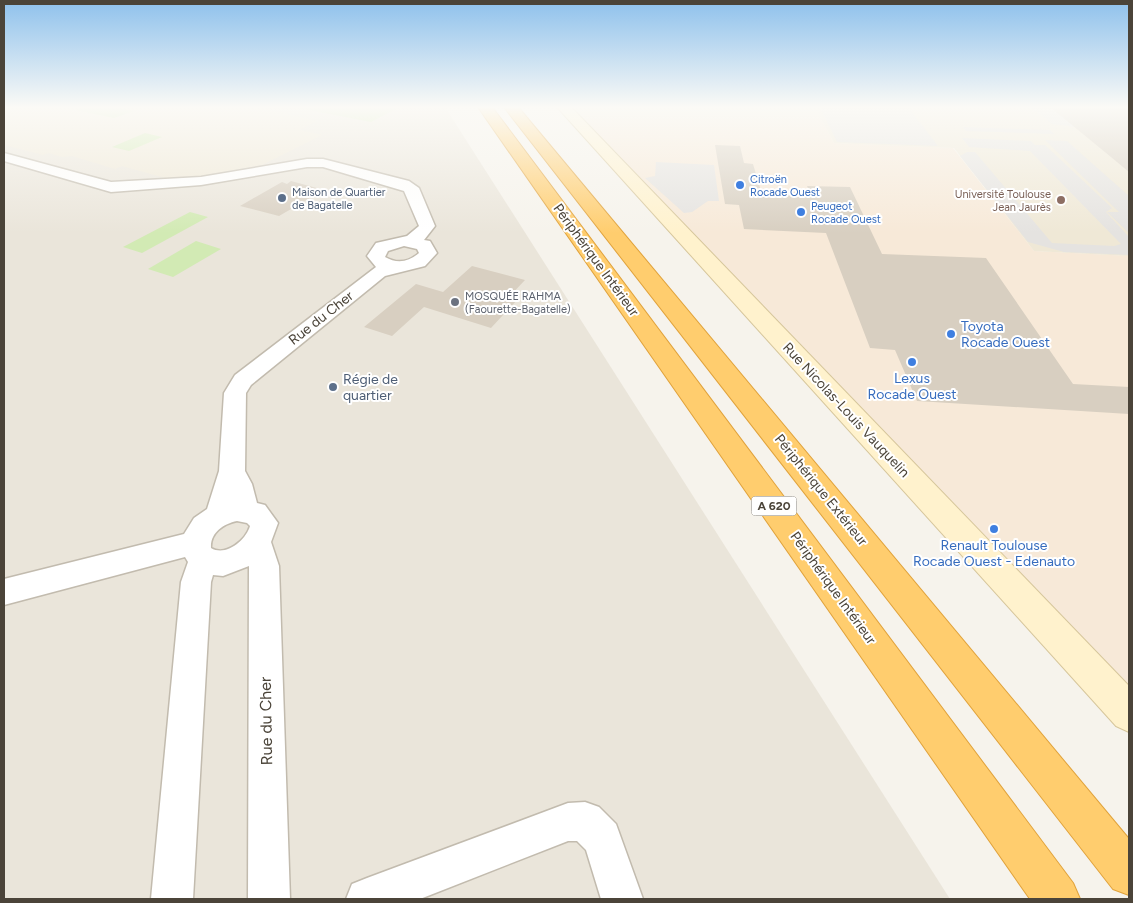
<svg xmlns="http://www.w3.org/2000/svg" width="1133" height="903" font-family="Figtree,sans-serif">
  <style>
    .residential { fill: #eae5da }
    .commercial { fill: #f7e9d8 }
    .education { fill: #efe8d6 }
    .green { fill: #d2eab4 }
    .parking { fill: #e5e3e0 }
    .building { fill: #d8cfc1 }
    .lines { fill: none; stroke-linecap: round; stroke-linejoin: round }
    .street-casing { stroke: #c2bbae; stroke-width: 3 }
    .secondary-casing { stroke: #d6c69b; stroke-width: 2 }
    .highway-casing { stroke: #e0a23b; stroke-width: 2 }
    .street { fill: #fff; fill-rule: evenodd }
    .secondary { fill: #fff2cd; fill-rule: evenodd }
    .highway { fill: #ffcd6e; fill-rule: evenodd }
    .shop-dot { fill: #3f7fe0; stroke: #fff; stroke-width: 2 }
    .service-dot { fill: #5c6f8a; stroke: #fff; stroke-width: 2 }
    .education-dot { fill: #8d6e63; stroke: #fff; stroke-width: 2 }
    .worship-dot { fill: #6b7280; stroke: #fff; stroke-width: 2 }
    .labels { text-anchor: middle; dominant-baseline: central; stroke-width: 4; stroke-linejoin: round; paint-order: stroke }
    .far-shop-label { font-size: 11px; fill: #366cbe; stroke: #fff; text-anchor: start }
    .far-service-label { font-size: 11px; fill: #4e5e75; stroke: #fff; text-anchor: start }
    .far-education-label { font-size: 11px; fill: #785e54; stroke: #fff; text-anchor: end }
    .far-worship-label { font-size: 11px; fill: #5b616d; stroke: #fff; text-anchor: start }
    .shield { fill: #fff; stroke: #817c74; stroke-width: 1 }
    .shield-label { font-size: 12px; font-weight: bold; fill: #4b4439 }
    .street-label { font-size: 14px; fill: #4b4439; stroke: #fff }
    .shop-label { font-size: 14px; fill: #366cbe; stroke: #fff }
    .service-label { font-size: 14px; fill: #4e5e75; stroke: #fff; text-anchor: start }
    .near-street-label { font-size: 16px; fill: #4b4439; stroke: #fff }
  </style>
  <rect width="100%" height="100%" fill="#f6f3ec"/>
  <!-- residential -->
  <path class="residential" d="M4,107H445L950,899H4Z"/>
  <!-- commercial -->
  <path class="commercial" d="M571,107H815L834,143L953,148L1034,251L1129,256V694Z"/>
  <!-- education -->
  <g class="education">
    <path d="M4,107H258L316,121L300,130L322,135L262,165L176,181L122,166L115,169L72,156L62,157L49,153L43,155L4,145Z"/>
    <path d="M815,107H1129V256L1034,251L954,148L834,143Z"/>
  </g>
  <!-- green -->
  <g class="green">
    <path d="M85,107H114L134,111L114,118L76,110Z"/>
    <path d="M294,107H400L371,122Z"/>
    <path d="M145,133L162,137L129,151L112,147Z"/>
    <path d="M190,212L208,217L142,253L123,247Z"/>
    <path d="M196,241L221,249L173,277L148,269Z"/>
  </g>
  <!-- parking -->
  <g class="parking">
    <path d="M820,107H908L938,146L837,142Z"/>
    <path d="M1032,107H1058L1085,128L1052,124Z"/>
    <path d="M963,127L1050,130L1054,134L966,131Z"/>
    <path d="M962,138L1031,141L1035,145H1045L1112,208L1106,212L1129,237V255L1064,252L1028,242L960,156L967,152H975L1052,243L1114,246L1121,244L1030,151L969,147Z"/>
    <path d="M1045,140L1067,141L1129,196V233L1107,212H1119Z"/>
    <path d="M656,162L714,165L719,201H708L692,212L684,213L645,178L655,176Z"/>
  </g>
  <!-- building -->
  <g class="building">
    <path d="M1050,107H1129V172L1111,157Z"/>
    <path d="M715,145L740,146L744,163L753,164L761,191L810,193L807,186L850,187L882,254L986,258L1073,384L1129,387V414L917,401L895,350L870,348L826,233L744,229L739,205L725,204Z"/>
    <path d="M291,181L324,190L279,216L240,206L282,182L287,184Z"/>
    <path d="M472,266L525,280L509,297L518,299L491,328L424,307L392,336L364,327L416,284L443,292Z"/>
  </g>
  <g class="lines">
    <!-- street casing -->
    <g class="street-casing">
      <g id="street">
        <path d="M4,153L111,182L201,177L307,159H323L409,181L419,188L435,226L424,240L430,241L437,253L425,266L385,276L251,385L246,393L245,471L252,484L257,503L265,505L278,523L271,542L279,566L290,899H248L249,566L223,576L213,575L211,582L193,899H151L181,582L188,562L185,557L4,605V579L184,534L194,518L207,509L219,471L224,393L235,375L376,267L367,256L376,243L407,236L419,226L404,191L323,167H307L201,185L111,192L4,161ZM404,246L417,249L419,253C409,262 397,264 385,257L388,251ZM237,521L247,523L250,526C246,540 226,557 211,548C210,533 223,524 237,521Z"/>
        <path d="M585,802L599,807L616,824L643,899H601L586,850L577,841H568L420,899H346L352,884L367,878L568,803Z"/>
      </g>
    </g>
    <!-- secondary casing -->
    <g class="secondary-casing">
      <path id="secondary" d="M557,107H571L1129,686V732L1116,726Z"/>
    </g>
    <!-- highway casing -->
    <g class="highway-casing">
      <g id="highway">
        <path d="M478,107H492L1073,883L1080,899H1030Z"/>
        <path d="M504,107H518L1129,839V895L1113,889Z"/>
      </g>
    </g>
    <!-- street -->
    <use href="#street" class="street"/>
    <!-- secondary -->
    <use href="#secondary" class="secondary"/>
    <!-- highway -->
    <use href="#highway" class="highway"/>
  </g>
  <!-- sky -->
  <linearGradient id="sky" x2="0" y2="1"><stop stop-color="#8ec1ec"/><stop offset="0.46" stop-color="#fbfaf6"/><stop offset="1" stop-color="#fbfaf6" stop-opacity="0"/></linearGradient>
  <rect width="1133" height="233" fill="url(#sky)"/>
  <!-- markers -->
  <g class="shop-dot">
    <circle cx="740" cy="185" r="5"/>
    <circle cx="801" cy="212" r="5"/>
    <circle cx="951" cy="334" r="5"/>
    <circle cx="912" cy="362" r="5"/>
    <circle cx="994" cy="529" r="5"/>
  </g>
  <g class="service-dot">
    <circle cx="282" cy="198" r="5"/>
    <circle cx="333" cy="387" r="5"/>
  </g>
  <circle class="education-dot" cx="1061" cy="200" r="5"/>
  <circle class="worship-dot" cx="455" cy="302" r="5"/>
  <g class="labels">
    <!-- far-shop labels -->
    <g class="far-shop-label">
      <text x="750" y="179">Citroën<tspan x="750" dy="13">Rocade Ouest</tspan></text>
      <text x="811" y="206">Peugeot<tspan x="811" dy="13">Rocade Ouest</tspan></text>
    </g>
    <!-- far-service labels -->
    <g class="far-service-label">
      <text x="292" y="192">Maison de Quartier<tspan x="292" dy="13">de Bagatelle</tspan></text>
    </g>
    <!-- far-education labels -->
    <g class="far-education-label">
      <text x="1051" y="194">Université Toulouse<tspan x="1051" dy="13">Jean Jaurès</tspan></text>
    </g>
    <!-- far-worship labels -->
    <g class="far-worship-label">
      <text x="465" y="296">MOSQUÉE RAHMA<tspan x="465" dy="13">(Faourette-Bagatelle)</tspan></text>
    </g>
    <!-- shield labels -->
    <rect class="shield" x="751.5" y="496.5" width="45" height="19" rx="4"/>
    <g class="shield-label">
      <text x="774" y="506">A 620</text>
    </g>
    <!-- street labels -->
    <g class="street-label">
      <text transform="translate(596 260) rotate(54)">Périphérique Intérieur</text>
      <text transform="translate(321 318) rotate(-38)">Rue du Cher</text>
      <text transform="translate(846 410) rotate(47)">Rue Nicolas-Louis Vauquelin</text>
      <text transform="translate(821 490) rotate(51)">Périphérique Extérieur</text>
      <text transform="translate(833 588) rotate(54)">Périphérique Intérieur</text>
    </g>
    <!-- shop labels -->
    <g class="shop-label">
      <text x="961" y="326" text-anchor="start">Toyota<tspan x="961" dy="16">Rocade Ouest</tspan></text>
      <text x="912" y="378">Lexus<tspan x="912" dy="16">Rocade Ouest</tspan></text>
      <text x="994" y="545">Renault Toulouse<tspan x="994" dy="16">Rocade Ouest - Edenauto</tspan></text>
    </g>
    <!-- service labels -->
    <g class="service-label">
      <text x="343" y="379">Régie de<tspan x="343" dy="16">quartier</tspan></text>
    </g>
    <!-- near-street labels -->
    <g class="near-street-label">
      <text transform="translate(266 721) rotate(-91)">Rue du Cher</text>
    </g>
  </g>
  <!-- border -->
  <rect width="1133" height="903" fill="none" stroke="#4b4439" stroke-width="10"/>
</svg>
